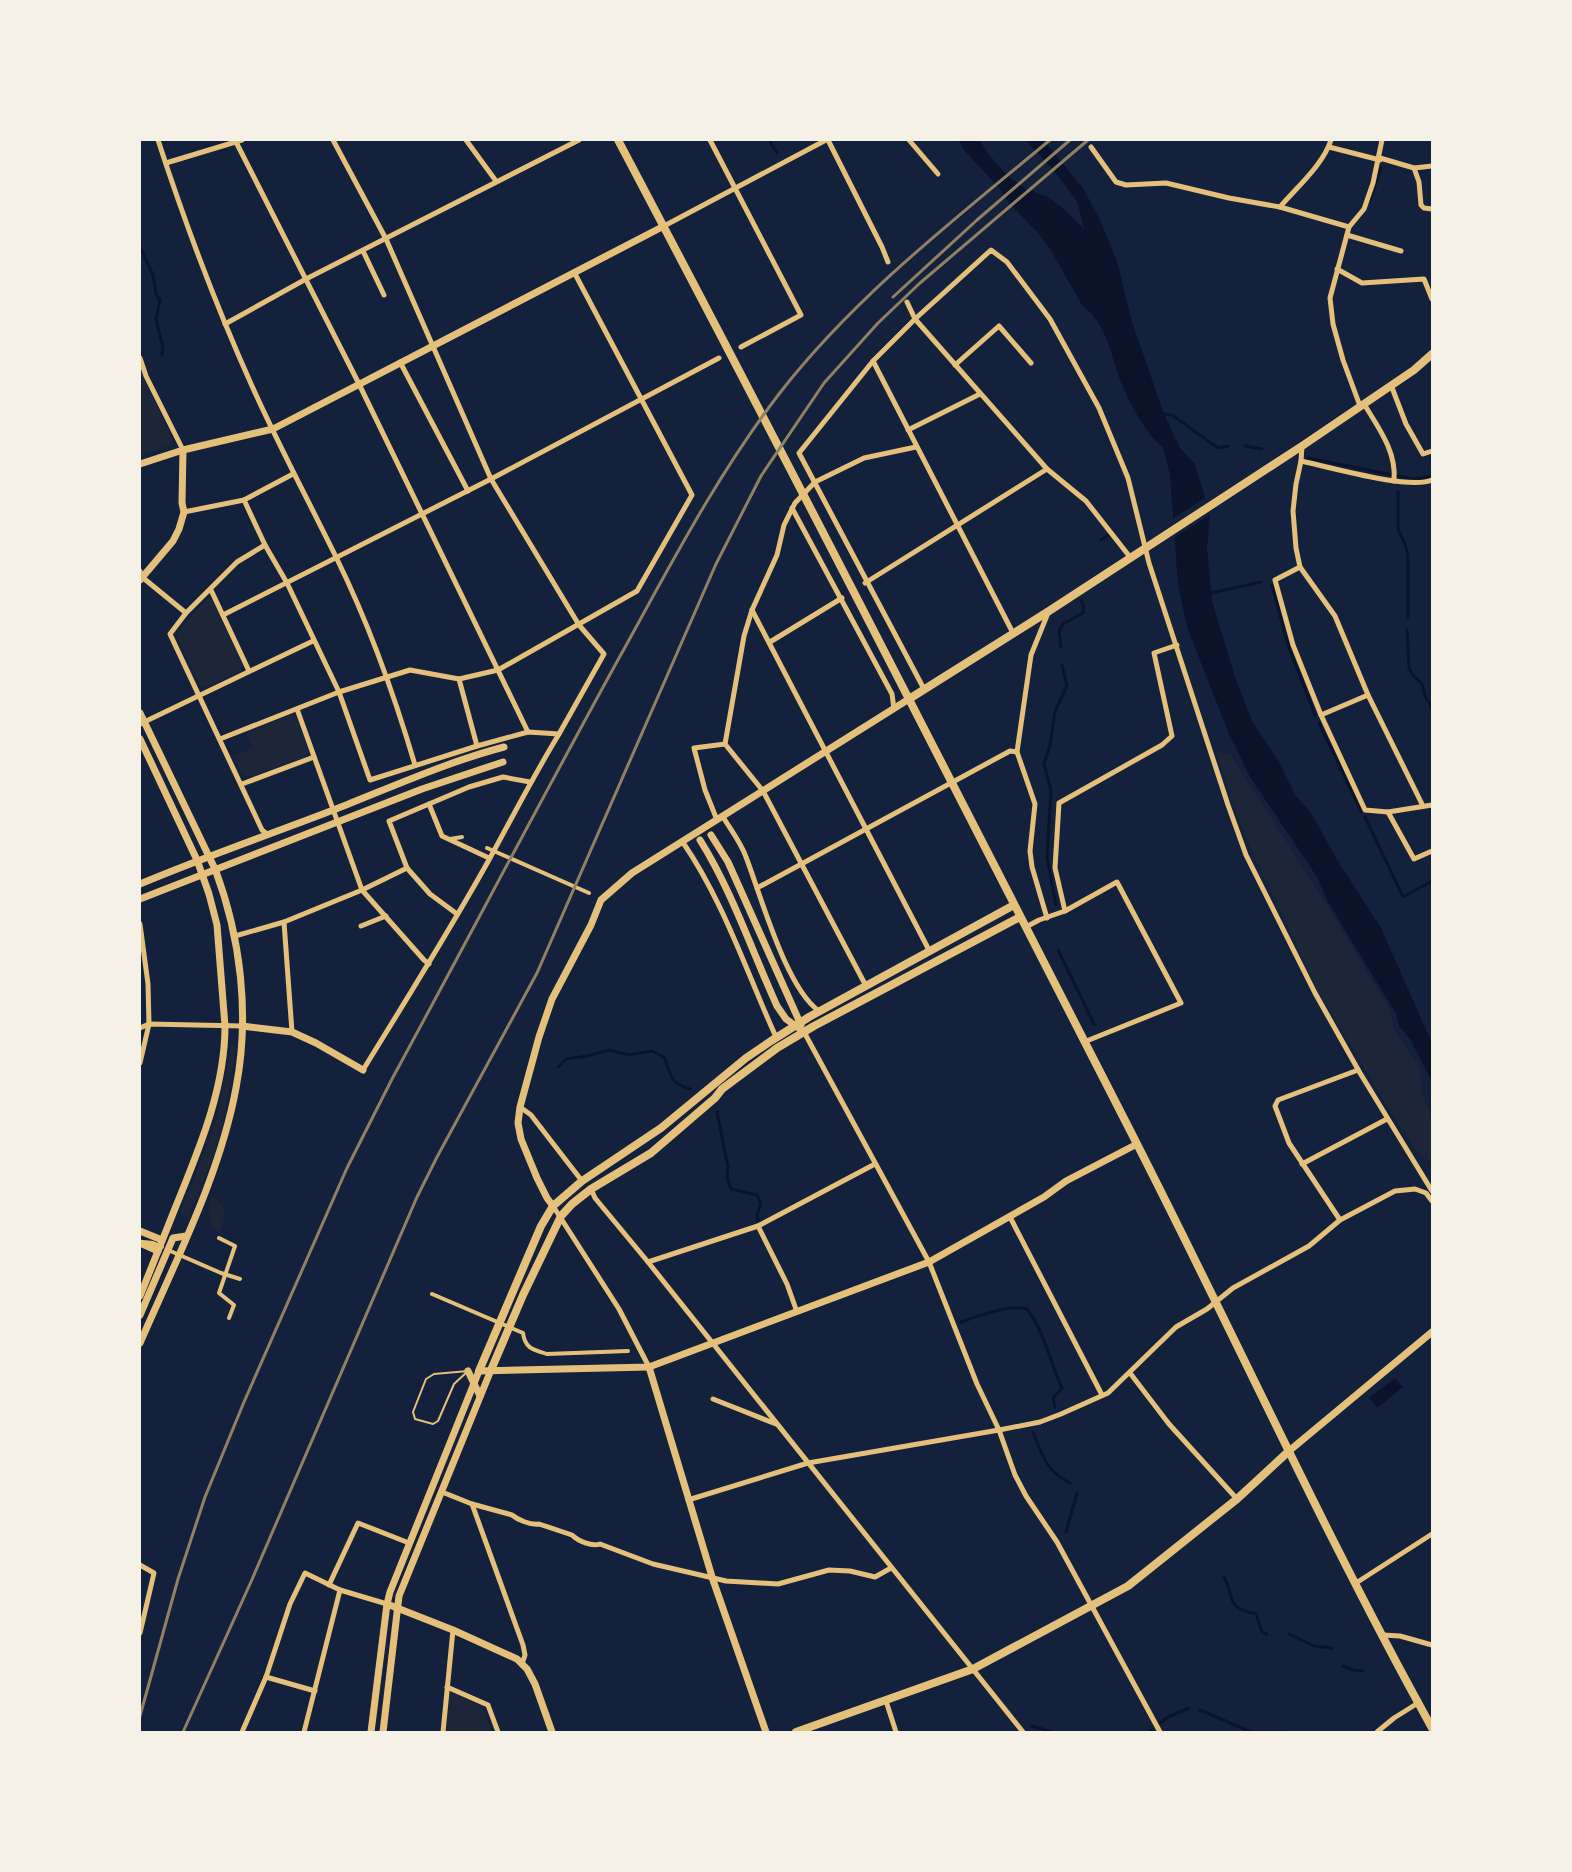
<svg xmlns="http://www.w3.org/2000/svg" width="1572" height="1872" font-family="Helvetica,sans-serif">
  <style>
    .green { fill: #1d2539 }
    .water { fill: #0b132b }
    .pier { fill: #14213d }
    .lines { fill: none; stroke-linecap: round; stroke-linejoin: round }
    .stream { stroke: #0b132b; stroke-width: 3 }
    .service { stroke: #e5c07b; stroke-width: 2 }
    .pedestrian { stroke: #e5c07b; stroke-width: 4 }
    .minor { stroke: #e5c07b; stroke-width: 5 }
    .tertiary { stroke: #e5c07b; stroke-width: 7 }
    .primary { stroke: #e5c07b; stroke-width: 8 }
    .trunk { stroke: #e5c07b; stroke-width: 8 }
    .rail { stroke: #918062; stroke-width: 3 }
  </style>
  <rect width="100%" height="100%" fill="#14213d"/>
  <!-- green -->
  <g class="green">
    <path d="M140,367L174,444L140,456Z"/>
    <path d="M208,598L212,599L242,665L241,671L205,688L200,686L177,637L178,631Z"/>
    <path d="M290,715L296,717L309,752L306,757L248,777L242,775L233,756L252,748L246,733Z"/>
    <path d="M1217,752L1230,754L1331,912L1391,1012L1393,1027L1420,1068L1422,1095L1432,1117V1165L1430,1161L1420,1156L1394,1117L1318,991L1249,845L1232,803Z"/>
    <path d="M231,1046H236L224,1120L214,1155L188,1218L180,1214L216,1122Z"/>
    <path d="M211,1195C229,1210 227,1212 219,1233L213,1229L208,1211Z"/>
    <path d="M451,1692L482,1706L492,1732H445L449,1694Z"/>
  </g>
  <!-- water -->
  <g class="water">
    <path d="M958,140H979C991,157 1004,176 1023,187C1031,192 1041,193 1049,198C1063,206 1073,218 1084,229L1077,201L1051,167L1025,140H1043L1083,188L1100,220L1117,261L1132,322L1164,414L1180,448L1195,464L1210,515L1207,548L1212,601L1236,680L1252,721L1279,762L1295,795L1312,814L1336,858L1381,928L1432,1043V1082L1410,1039L1399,1026L1396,1014L1328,902L1317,877L1250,777L1229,734L1187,627L1178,585L1170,475L1163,447C1154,441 1150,434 1144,426C1134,411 1127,396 1120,380C1111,354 1106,323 1082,305L1050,249L1038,233L1009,203L1000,189L964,150Z"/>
    <path d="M1395,1378L1403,1387L1377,1408L1369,1398Z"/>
  </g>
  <!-- pier -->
  <path class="pier" d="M1208,496L1212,513L1172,539L1171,520Z"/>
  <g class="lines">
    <!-- stream -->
    <g class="stream">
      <path d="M769,140L777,153"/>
      <path d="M1370,200L1381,168"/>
      <path d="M140,247L153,275L156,294L160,300L156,319L163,348L162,355"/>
      <path d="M1163,414L1172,415L1218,448L1228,446"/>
      <path d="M1245,446L1262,449"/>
      <path d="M1308,458L1413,479L1432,476"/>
      <path d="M1398,492V529L1405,544L1408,556V617"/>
      <path d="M1101,540L1108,535"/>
      <path d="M1272,585L1288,645L1315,715"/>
      <path d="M1207,594L1261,582"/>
      <path d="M1407,630L1409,668L1413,675L1422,684L1425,696L1432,708"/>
      <path d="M1061,647L1059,631L1063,624L1083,613L1084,607L1081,601"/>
      <path d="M1319,723L1361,811"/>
      <path d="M1365,817L1403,897L1432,881"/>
      <path d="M1056,905L1047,857L1051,790L1044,764L1050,745L1055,711L1067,686L1062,665"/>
      <path d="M1058,950L1094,1024"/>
      <path d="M558,1067L566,1059L587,1056L609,1050L629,1055L652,1051L664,1057C672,1075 668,1082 690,1089"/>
      <path d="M717,1112L728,1167L727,1178L731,1189L757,1195L761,1203L757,1215L758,1220"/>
      <path d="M961,1322C978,1316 1010,1304 1027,1309C1045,1333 1050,1362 1062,1388L1053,1398L1055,1407"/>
      <path d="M1033,1432C1042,1455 1046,1471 1070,1483"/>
      <path d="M1066,1532L1077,1493"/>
      <path d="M1224,1577C1236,1599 1224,1607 1256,1614L1262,1632L1267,1634"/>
      <path d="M1289,1634L1314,1646L1332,1648"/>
      <path d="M1343,1666L1353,1670L1363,1671"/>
      <path d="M1200,1710L1251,1732H1289"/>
      <path d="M1159,1724L1168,1717L1189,1708"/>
      <path d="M1032,1726L1052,1732"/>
      <path d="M1149,1732L1151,1730"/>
    </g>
    <!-- service -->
    <path class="service" d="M468,1371L454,1384L438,1421L433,1424L415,1419L413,1412L426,1379L434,1374Z"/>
    <!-- pedestrian -->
    <g class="pedestrian">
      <path d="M450,839L462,837"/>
      <path d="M487,848L589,893"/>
      <path d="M219,1238L235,1246L219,1293L234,1305L229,1318"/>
      <path d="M143,1242L153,1243L162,1247"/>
      <path d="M168,1250L221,1273L240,1279"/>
      <path d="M432,1294L523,1333C525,1349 534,1350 547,1354L628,1351"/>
    </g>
    <!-- minor -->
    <g class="minor">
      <path d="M158,140C185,223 216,306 252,386C278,444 308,500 336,557C369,624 394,694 415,765"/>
      <path d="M235,140L359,384L528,732"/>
      <path d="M333,140L386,239L491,479L579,625L604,654L559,734"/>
      <path d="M466,140L496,181"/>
      <path d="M710,140L801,315L741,347"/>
      <path d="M828,140L882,247L888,262"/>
      <path d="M909,140L938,174"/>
      <path d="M1091,147L1116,182L1126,185L1166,183L1229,198L1280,207L1349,227"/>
      <path d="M1329,147L1380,160"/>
      <path d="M1380,158L1414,168L1432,166"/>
      <path d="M166,163L242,140"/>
      <path d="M1414,168L1419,182L1421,205L1424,208L1432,209"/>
      <path d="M1280,207C1297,187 1323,165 1331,140"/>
      <path d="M664,226L826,140"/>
      <path d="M1347,235L1401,251"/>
      <path d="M363,251L384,295"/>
      <path d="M1337,269L1362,283L1424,279L1432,299"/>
      <path d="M225,324L306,279L579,140"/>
      <path d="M140,358L146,376L183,450"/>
      <path d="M873,361L799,453L924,689"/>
      <path d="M400,362L468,491"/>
      <path d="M955,365L999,326L1031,363"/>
      <path d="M1391,385L1406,424L1423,454L1432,451"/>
      <path d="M1364,404C1378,427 1397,452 1394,481"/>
      <path d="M1360,406L1343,360L1333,324L1330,298L1349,227L1364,209L1373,183L1382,140"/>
      <path d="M908,430L980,394"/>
      <path d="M1302,446L1301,461L1296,484L1293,511L1296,548L1300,567L1335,616L1368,695L1423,806"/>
      <path d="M1301,461C1329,467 1409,490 1432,480"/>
      <path d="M1047,469L1086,501L1130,557"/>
      <path d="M244,500L265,545L287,583L339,692L370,780L477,746L528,732L559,734C534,775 513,816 490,858C450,930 406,1000 363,1070"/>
      <path d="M792,508L892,694L894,709"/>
      <path d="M184,512L244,500L293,474"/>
      <path d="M265,545L237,562L186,613L170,634L262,830L267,834"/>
      <path d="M1300,567L1275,580L1293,645L1321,715L1365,810L1388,812L1432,805"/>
      <path d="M140,571L142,577L186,613"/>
      <path d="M865,583L1047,469L915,319L907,302"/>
      <path d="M211,590L249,671"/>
      <path d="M752,610L930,952"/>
      <path d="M223,615L491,479L719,358"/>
      <path d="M1013,633L873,361L915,319L991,250L1007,262L1050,319L1099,408L1128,478L1149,563L1228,805L1246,855L1315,993L1360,1073L1432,1191"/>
      <path d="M770,642L842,598"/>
      <path d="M459,679L477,746"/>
      <path d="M297,709L362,890L424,960L429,964"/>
      <path d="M1321,715L1368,695"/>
      <path d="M140,724L313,641"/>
      <path d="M220,739L339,692L410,670L459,679L498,670L637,591L692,495L574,272"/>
      <path d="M242,784L314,757"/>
      <path d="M429,804L442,836L489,858"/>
      <path d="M1388,812L1414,859L1432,851"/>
      <path d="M723,817C731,830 741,843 746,857C761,896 786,988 819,1011"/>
      <path d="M717,820L705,790L694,748L725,744"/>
      <path d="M682,841C724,902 746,971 776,1037"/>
      <path d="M407,868L430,894L457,914"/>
      <path d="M757,888L1010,751L1017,752"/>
      <path d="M1065,911L1055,868L1059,803L1162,745L1172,736L1154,653L1177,645"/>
      <path d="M1047,918L1032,867L1030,851L1035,804L1017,752L1031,655L1048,613"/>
      <path d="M284,922L292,1032"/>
      <path d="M140,924L148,984L149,1024L140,1063"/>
      <path d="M361,926L386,916"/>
      <path d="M1026,927L1039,920L1065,911L1117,882L1181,1003L1084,1042"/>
      <path d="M235,936L284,922L362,890L407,868L389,821L469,787L503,777L530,782"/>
      <path d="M866,986L763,791L725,744L744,636L752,610L777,555L784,525L795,503L815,482L864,458L916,447"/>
      <path d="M140,1028L149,1024L242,1026"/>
      <path d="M804,1032L929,1262L977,1384L999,1430L1015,1475L1026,1496L1057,1542L1160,1732"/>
      <path d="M520,1107L531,1115L582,1181"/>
      <path d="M1302,1164L1387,1119"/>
      <path d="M591,1189L595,1198L648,1262L1023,1732"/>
      <path d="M553,1206L619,1309L649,1367"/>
      <path d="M1010,1217L1102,1395"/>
      <path d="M1340,1220L1289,1143L1275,1106L1278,1100L1358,1070"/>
      <path d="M758,1226L787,1284L797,1312"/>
      <path d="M648,1262L758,1226L875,1164"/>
      <path d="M1130,1373L1169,1424L1237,1499"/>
      <path d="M713,1399L776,1424"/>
      <path d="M442,1492L472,1504L523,1645L525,1655L522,1664"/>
      <path d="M688,1500L808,1463L999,1430L1040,1422L1061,1414L1108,1393L1176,1327L1207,1309L1233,1288L1309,1246L1340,1220L1395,1191L1415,1189L1426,1193L1432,1201"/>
      <path d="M472,1504L512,1515C518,1520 530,1525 539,1524L572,1535C578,1541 592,1547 600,1544L653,1564L726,1581L778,1584L829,1570L850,1571L875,1577L891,1568"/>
      <path d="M140,1565L154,1573L140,1633"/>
      <path d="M1356,1583L1432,1534"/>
      <path d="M329,1585L358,1523L409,1543"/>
      <path d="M1383,1635L1400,1636L1432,1645"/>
      <path d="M266,1677L315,1691"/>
      <path d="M447,1687L488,1705L498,1732"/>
      <path d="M886,1701L896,1732"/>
      <path d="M242,1732L266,1677L290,1604L305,1573L340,1590L387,1604"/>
      <path d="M304,1732L340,1590"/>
      <path d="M443,1732L453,1630"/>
      <path d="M1377,1732L1394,1718L1418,1703"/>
    </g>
    <!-- tertiary -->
    <g class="tertiary">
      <path d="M140,464L183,450L273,429L664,226"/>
      <path d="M140,580L173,541L179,529L184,512L182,503L183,450"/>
      <path d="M140,713L215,869C241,938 250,1016 236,1088C220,1175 175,1262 140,1343"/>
      <path d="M140,739L197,860L209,894L217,925L225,1026C225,1089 199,1149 176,1206C164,1236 152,1266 140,1296"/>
      <path d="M711,835L728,862L801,1025"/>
      <path d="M700,840C732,891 752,951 777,1006L786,1019L804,1032"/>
      <path d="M140,884C204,857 271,834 336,809C392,787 447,762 504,747"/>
      <path d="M140,899L422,789L503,762"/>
      <path d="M242,1026L292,1032L316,1043L363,1070"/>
      <path d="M553,1206L547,1198L537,1178L521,1139L518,1123L520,1107L539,1037L552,999L591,925L601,900L632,873L909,699"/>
      <path d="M140,1231L162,1240"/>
      <path d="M140,1243L158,1251"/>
      <path d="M140,1315L173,1238L186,1236"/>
      <path d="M649,1367L713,1580L766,1732"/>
      <path d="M468,1371L480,1396"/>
      <path d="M1289,1451L1432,1332"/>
      <path d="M387,1604L453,1630L517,1659L527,1669L535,1684L552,1732"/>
      <path d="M371,1732L387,1604L390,1592L479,1371L649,1367L929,1262L1044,1197L1066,1181L1137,1144"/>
      <path d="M383,1732L399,1596L491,1370"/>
    </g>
    <!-- primary -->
    <g class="primary">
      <path d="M491,1370L523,1295L561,1216L572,1204L591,1189L651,1153L715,1098L722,1089L777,1048L814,1026L1020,917"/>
      <path d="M479,1371L541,1226L553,1206L582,1181L661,1128L746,1058L771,1041L809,1017L1014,905"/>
      <path d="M796,1732L973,1669L1128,1586L1237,1499L1289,1451"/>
    </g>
    <!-- trunk -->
    <g class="trunk">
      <path d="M618,140C794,473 965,808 1137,1144C1236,1338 1326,1537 1432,1728"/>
      <path d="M909,699L1049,611L1302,446L1414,370L1432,354"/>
    </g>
    <!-- rail -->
    <g class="rail">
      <path d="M893,297L977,220L1070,140"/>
      <path d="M140,1716L178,1579L205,1497L244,1402L347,1168L392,1079C468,939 542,798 619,658C669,568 716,476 779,394C855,296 955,219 1050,140"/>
      <path d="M183,1732L250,1584L417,1197L437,1157L537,973L716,564L761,476L824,383L878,323L920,283L1088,140"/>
    </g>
  </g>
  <!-- border -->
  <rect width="1572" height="1872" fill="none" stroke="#f6f1e7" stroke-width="282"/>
</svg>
